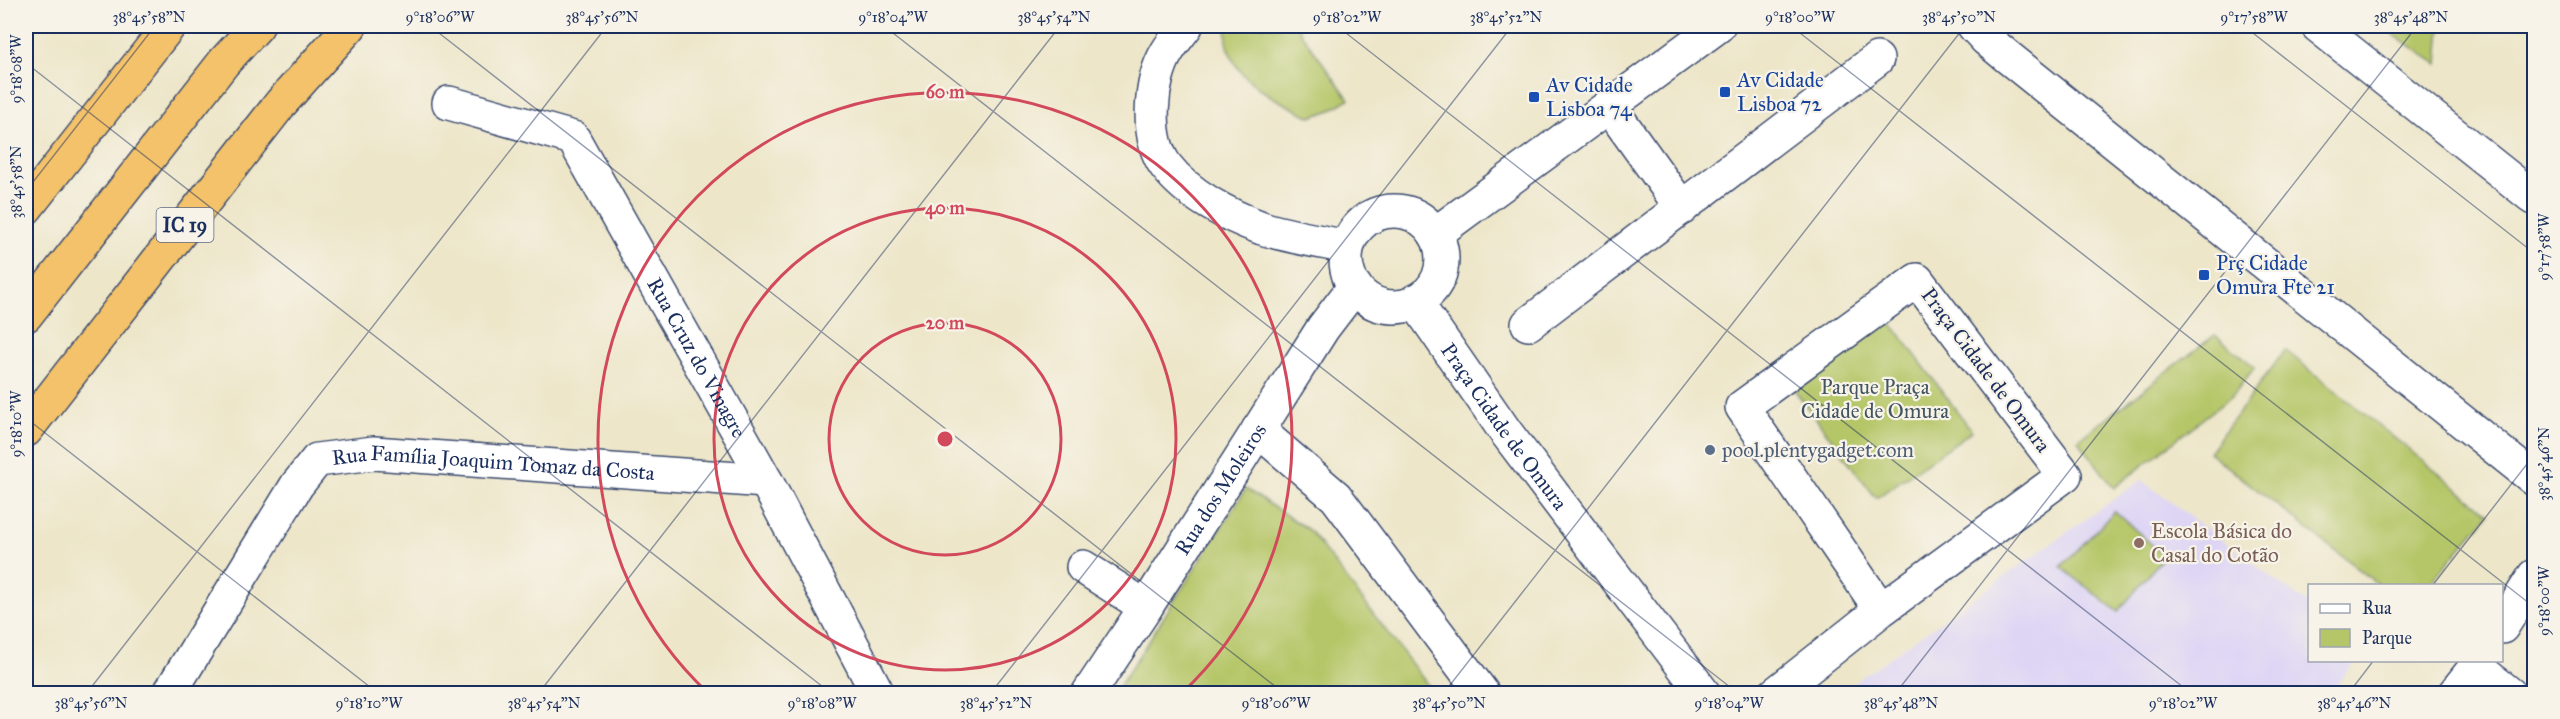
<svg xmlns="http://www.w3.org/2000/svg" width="2560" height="719" font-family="'IM FELL Great Primer',serif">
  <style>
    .built { fill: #ded5f5 }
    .green { fill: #b5c668; stroke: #687a63; stroke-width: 1.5 }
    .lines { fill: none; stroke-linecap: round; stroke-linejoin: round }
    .minor-casing { stroke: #3a4a6e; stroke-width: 36 }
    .highway-casing { stroke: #3a4a6e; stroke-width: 36 }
    .minor { stroke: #fff; stroke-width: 33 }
    .highway { stroke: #f3c26a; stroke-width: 33 }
    .ticks { fill: none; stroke: #1b2f5e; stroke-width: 1.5; stroke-opacity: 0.45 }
    .ring { fill: none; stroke: #d1495b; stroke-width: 3 }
    .transit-dot { fill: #1a4fb4; stroke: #f7f3e8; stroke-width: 2 }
    .service-dot { fill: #5c6f8a; stroke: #f7f3e8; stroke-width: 2 }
    .education-dot { fill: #8d6e63; stroke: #f7f3e8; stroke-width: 2 }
    .labels { text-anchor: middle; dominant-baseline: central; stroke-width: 4.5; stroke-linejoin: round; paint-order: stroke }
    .shield { fill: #f7f3e8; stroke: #5d6a87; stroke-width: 1.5 }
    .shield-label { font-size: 20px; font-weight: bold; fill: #1b2f5e }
    .transit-label { font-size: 21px; fill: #164399; stroke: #f7f3e8; text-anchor: start }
    .street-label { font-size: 21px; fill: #1b2f5e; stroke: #f7f3e8 }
    .park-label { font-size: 21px; fill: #425560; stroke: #f7f3e8 }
    .service-label { font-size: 21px; fill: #4e5e75; stroke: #f7f3e8; text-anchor: start }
    .education-label { font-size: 21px; fill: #785e54; stroke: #f7f3e8; text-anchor: start }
    .centre { fill: #d1495b; stroke: #f7f3e8; stroke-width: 3 }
    .ring-label { font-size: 18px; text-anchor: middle; font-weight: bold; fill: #d1495b; stroke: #f7f3e8; stroke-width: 4.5; stroke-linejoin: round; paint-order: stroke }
    .neatline { fill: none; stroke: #1b2f5e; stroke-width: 2 }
    .ticks-label { font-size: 15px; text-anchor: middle; fill: #1b2f5e }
  </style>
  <rect width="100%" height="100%" fill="#f7f3e8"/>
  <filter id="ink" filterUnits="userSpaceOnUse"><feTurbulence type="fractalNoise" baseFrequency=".0167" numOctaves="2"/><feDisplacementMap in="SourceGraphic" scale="12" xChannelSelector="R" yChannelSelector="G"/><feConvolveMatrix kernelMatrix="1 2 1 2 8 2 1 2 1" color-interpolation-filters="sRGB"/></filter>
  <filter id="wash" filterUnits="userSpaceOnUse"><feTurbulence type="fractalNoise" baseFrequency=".008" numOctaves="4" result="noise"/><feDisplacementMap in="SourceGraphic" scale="24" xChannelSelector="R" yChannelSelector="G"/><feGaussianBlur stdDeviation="1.35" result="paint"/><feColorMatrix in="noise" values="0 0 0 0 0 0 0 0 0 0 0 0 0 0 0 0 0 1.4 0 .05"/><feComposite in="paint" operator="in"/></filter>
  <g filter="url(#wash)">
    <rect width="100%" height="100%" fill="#ede6c9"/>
    <!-- built -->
    <path class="built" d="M2141,480L2309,605L2310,660L2356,661L2329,693L1838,694Z"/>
    <!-- green -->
    <g class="green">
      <path d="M1227,26H1302L1298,29L1349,99L1331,110L1311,117C1273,98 1221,76 1227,26Z"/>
      <path d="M2380,26H2441L2438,64Z"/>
      <path d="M1883,312L1972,431L1876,498L1789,383Z"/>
      <path d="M2215,335L2255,367L2232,396L2114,488L2078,440Z"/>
      <path d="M2285,350L2489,514L2429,585H2379L2209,452Z"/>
      <path d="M1246,489L1309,530L1434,693H1115Z"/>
      <path d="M2115,511L2164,556L2118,612L2061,567Z"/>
    </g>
  </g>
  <g filter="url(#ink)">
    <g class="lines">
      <!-- minor casing -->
      <g class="minor-casing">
        <g id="minor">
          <path d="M1186,26C1180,34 1173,42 1167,52C1150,80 1145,138 1166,166C1188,195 1229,216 1262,228C1289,237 1320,241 1347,247"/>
          <path d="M1974,26L1986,39L2009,58L2534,479"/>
          <path d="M2318,26L2534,198"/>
          <path id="s1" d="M449,103L573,138L766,481L878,694"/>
          <path d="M1609,106L1682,208"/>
          <circle cx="1394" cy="259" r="48"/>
          <path d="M1435,234L1718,26"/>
          <path id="s2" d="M1415,301L1505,431L1704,694"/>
          <path d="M1528,324L1877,59"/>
          <path d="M1258,430L1336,497L1483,694"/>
          <path d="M1083,567L1146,607"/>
          <path d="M2502,627L2534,576"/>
          <path d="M2476,667L2510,694"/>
          <path id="s3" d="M169,694L297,485L317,460L374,453L766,481"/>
          <path id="s4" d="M1088,694L1146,607L1323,328L1355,286"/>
          <path d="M1775,694L1881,610L2065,475L1917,280L1742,407L1881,610"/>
          <path d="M2454,694L2481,660"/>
        </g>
      </g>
      <!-- highway casing -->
      <g class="highway-casing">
        <g id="highway">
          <path d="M26,208L169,26"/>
          <path d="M26,315L224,62L257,26"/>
          <path d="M26,430L281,103L350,26"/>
        </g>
      </g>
      <!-- minor -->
      <use href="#minor" class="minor"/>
      <!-- highway -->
      <use href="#highway" class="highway"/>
    </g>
  </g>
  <!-- ticks -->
  <path class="ticks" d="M430,26L1285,694M884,26L1739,694M1337,26L2192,694M1791,26L2534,607M2244,26L2534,253M26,63L832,694M26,191L155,26M26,418L379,694M2432,586L2534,455M86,694L607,26M538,694L1060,26M990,694L1512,26M1443,694L1965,26M1895,694L2417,26M2348,694L2374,660"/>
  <!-- distance rings -->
  <g class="ring">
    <circle cx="945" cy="439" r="116"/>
    <circle cx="945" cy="439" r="231"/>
    <path d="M708 693A347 347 0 1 1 1182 693"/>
  </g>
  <!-- markers -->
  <g class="transit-dot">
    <rect x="1719" y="86" width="12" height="12" rx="3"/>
    <rect x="1528" y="91" width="12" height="12" rx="3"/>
    <rect x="2198" y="269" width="12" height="12" rx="3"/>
  </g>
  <circle class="service-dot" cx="1710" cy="450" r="6"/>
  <circle class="education-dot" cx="2139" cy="543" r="6"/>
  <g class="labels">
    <!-- shield labels -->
    <rect class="shield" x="156.5" y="208" width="57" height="34" rx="4.5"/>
    <g class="shield-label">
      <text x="185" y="225">IC 19</text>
    </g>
    <!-- transit labels -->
    <g class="transit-label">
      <text x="1737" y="80">Av Cidade<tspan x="1737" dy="24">Lisboa 72</tspan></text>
      <text x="1546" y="85">Av Cidade<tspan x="1546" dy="24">Lisboa 74</tspan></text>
      <text x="2216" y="263">Prç Cidade<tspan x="2216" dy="24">Omura Fte 21</tspan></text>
    </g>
    <!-- street labels -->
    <g class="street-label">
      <text stroke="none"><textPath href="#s1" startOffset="381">Rua Cruz do Vinagre</textPath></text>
      <text transform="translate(1986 370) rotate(53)">Praça Cidade de Omura</text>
      <text stroke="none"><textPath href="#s2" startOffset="154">Praça Cidade de Omura</textPath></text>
      <text stroke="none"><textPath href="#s3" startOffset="454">Rua Família Joaquim Tomaz da Costa</textPath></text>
      <text stroke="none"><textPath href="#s4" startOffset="244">Rua dos Moleiros</textPath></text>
    </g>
    <!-- park labels -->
    <g class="park-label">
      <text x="1875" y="387">Parque Praça<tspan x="1875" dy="24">Cidade de Omura</tspan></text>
    </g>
    <!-- service labels -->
    <g class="service-label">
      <text x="1722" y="450">pool.plentygadget.com</text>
    </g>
    <!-- education labels -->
    <g class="education-label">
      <text x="2151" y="531">Escola Básica do<tspan x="2151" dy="24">Casal do Cotão</tspan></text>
    </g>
  </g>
  <circle cx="945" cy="439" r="9" class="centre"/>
  <g class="ring-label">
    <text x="945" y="98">60 m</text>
    <text x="945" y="214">40 m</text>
    <text x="945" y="329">20 m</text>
  </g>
  <!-- margin -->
  <rect width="2560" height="719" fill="none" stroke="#f7f3e8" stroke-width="66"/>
  <!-- legend -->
  <rect x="2308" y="584" width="195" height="78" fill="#f7f3e8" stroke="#9fa5b1" stroke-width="1.5"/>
  <rect x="2320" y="604" width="30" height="9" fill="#ffffff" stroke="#9fa5b1" stroke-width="1.5"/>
  <text x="2362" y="614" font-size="18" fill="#1b2f5e">Rua</text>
  <rect x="2320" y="629" width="30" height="18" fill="#b5c668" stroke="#9fa5b1" stroke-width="1.5"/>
  <text x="2362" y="644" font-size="18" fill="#1b2f5e">Parque</text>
  <rect x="33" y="33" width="2494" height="653" class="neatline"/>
  <g class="ticks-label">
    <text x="149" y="22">38°45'58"N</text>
    <text x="440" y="22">9°18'06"W</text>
    <text x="602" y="22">38°45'56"N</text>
    <text x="893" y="22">9°18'04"W</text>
    <text x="1054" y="22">38°45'54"N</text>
    <text x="1347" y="22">9°18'02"W</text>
    <text x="1506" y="22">38°45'52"N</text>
    <text x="1800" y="22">9°18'00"W</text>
    <text x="1959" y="22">38°45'50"N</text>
    <text x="2254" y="22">9°17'58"W</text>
    <text x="2411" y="22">38°45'48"N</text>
    <text transform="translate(16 69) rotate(-90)" y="5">9°18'08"W</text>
    <text transform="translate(16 182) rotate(-90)" y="5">38°45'58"N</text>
    <text transform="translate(2544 247) rotate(-90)" y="5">9°17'58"W</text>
    <text transform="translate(16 424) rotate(-90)" y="5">9°18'10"W</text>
    <text transform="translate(2544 464) rotate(-90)" y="5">38°45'46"N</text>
    <text transform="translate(2544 601) rotate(-90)" y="5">9°18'00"W</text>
    <text x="91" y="708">38°45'56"N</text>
    <text x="369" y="708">9°18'10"W</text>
    <text x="544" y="708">38°45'54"N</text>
    <text x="822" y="708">9°18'08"W</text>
    <text x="996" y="708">38°45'52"N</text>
    <text x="1276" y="708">9°18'06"W</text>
    <text x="1449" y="708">38°45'50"N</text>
    <text x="1729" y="708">9°18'04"W</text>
    <text x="1901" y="708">38°45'48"N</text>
    <text x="2183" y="708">9°18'02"W</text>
    <text x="2354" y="708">38°45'46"N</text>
  </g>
</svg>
